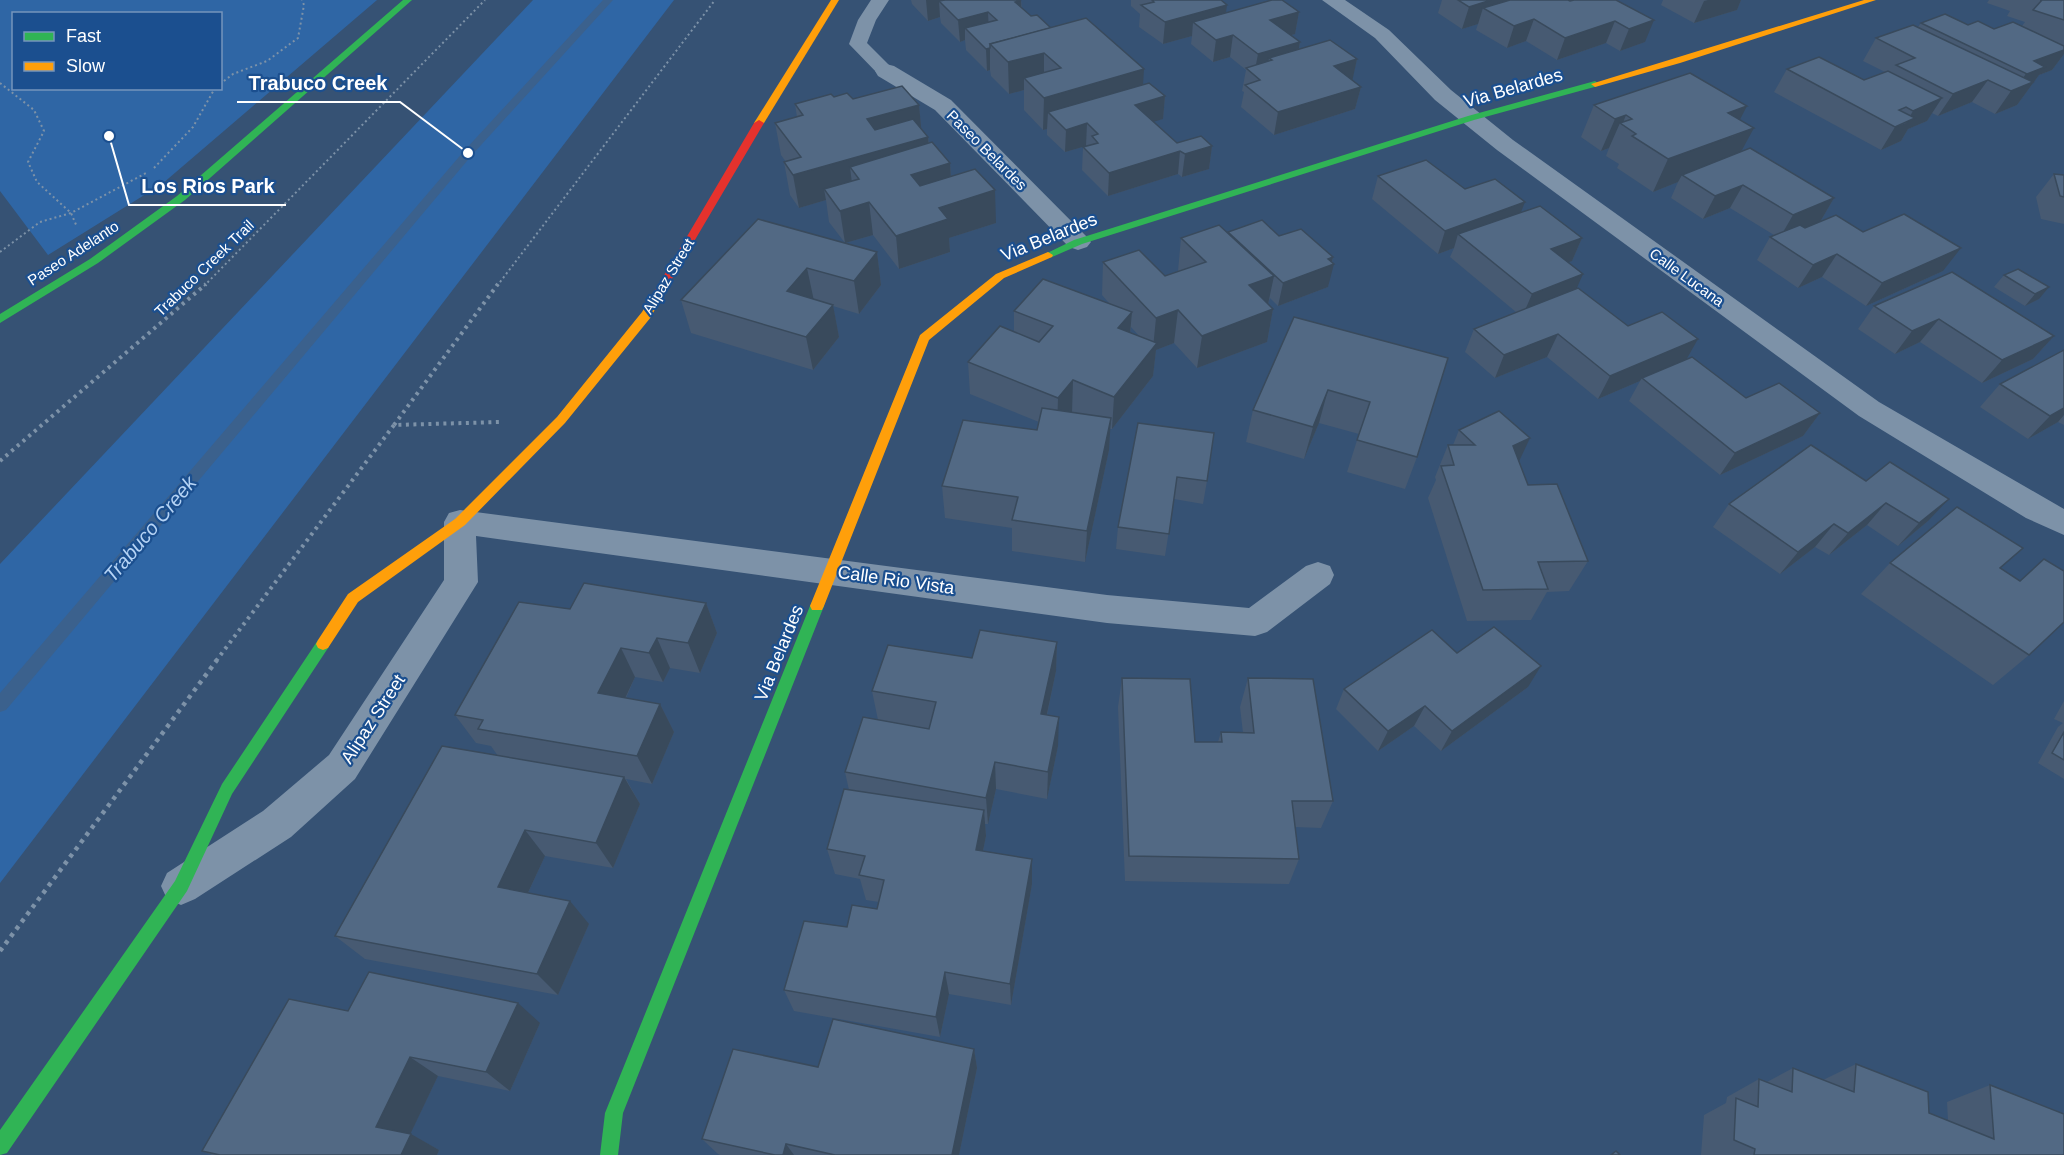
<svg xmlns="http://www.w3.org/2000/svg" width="2064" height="1155" font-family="Arial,sans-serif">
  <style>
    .green { fill: #2f66a5; fill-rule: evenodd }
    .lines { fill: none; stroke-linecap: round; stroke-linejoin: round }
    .stream { fill: #3b618d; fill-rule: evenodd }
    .path-far2 { stroke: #7d92a8; stroke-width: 2; stroke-dasharray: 2 3; stroke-linecap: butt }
    .path-far1 { stroke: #7d92a8; stroke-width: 4; stroke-dasharray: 3 4.5; stroke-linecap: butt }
    .path { stroke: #7d92a8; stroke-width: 4.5; stroke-dasharray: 4 5; stroke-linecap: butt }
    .lane { fill: #7d92a8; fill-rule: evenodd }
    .street { fill: #7d92a8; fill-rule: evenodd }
    .fast { fill: #30b455; fill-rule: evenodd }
    .slow { fill: #ff9f0a; fill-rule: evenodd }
    .jam { fill: #e5322d; fill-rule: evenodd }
    .wall { fill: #475a72; fill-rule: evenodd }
    .shaded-wall { fill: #394a5c }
    .building { fill: #526984; stroke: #394a5c; stroke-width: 1.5 }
    .labels { text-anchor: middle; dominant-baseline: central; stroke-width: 4.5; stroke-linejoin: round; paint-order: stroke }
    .far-street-label { font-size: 15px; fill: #fff; stroke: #1b4f8f }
    .street-label { font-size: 18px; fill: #fff; stroke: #1b4f8f }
    .water-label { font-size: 20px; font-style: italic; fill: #b5d3f5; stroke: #1b4f8f }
    .leader { fill: none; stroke: #fff; stroke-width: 2 }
    .callout-dot { fill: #fff; stroke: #1b4f8f; stroke-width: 2 }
    .callout-label { font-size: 20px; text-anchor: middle; font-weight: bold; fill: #fff; stroke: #1b4f8f; stroke-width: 4.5; stroke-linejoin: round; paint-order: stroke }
  </style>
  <rect width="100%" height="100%" fill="#365274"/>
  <!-- green -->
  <g class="green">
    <path d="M0,0H377L162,184L48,255L0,191ZM14,14H220V88H14Z"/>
    <path d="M533,0H674L0,883V564Z"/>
  </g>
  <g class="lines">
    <!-- stream -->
    <path class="stream" d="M603,0H613L472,155L6,710L0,712V693L464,151Z"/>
    <!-- path-far2 -->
    <g class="path-far2">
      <path d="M0,83L34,110L44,131L28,162L37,182L71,213L77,227"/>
      <path d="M220,84L233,74L267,61L298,38L304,5L302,0"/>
      <path d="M154,168L193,127L215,88"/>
      <path d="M0,252L40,222L71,213L148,172"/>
      <path d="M204,286L485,0"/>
      <path d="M497,286L715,0"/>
    </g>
    <!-- path-far1 -->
    <g class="path-far1">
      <path d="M394,425L498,284"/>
      <path d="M0,461L206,284"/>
      <path d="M216,661L394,425L500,422"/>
    </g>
    <!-- path -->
    <path class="path" d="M0,951L217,660"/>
    <!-- lane -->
    <path class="lane" d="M871,0H889L876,20L867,43L895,71L893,75H879L849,44L858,20Z"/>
    <!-- street -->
    <g class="street">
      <path d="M1322,0H1345L1389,30L1451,90L1513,140L1879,402L2064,509V535L2026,518L1859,416L1497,150L1435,100L1375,38Z"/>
      <path d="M886,64L894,66L951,100L1087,237L1091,242L1087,247L1078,250L1069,247L935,110L878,76L875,71L878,66Z"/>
      <path d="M460,510L1107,595L1249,608L1306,566L1318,562L1330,566L1334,575L1330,584L1267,632L1255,636L1107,623L476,536L478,582L355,779L291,837L195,899L181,905L167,899L161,886L167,873L263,811L329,755L444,580V522L449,513Z"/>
    </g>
    <!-- fast -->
    <g class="fast">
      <path d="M403,0H412L185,200L98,263L0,323V314L90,259L177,196Z"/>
      <path d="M1595,81L1599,84L1598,86L1474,120L1082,244L1052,257L1048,258L1043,255L1074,240L1468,116Z"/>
      <path d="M817,600L822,602L824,606L623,1113L618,1155H600L605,1113L810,606L812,602Z"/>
      <path d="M323,638L328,640L330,644L328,648L232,794L187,891L7,1153L0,1155V1130L175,881L222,784L318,640Z"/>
    </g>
    <!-- slow -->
    <g class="slow">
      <path d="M831,0H839L764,123L756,125L754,123Z"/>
      <path d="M1864,0H1876L1680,63L1595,87L1591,84Z"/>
      <path d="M1048,252L1053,255L1052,257L1004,278L929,340L824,606L822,610H812L810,606L920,335L996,274Z"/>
      <path d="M658,291L663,294L651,317L565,423L465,525L358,602L328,648L323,650L318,648L316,644L318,640L348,594L455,519L557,417L642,312L654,292Z"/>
    </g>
    <!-- jam -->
    <path class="jam" d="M759,120L764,123L663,294L662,296H654L653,294L754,123Z"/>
  </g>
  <!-- wall -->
  <g class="wall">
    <path d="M911,0H1021L1022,8L1031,16L1051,28L1143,84L1165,96L1163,119L1153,121L1177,143L1212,146L1209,169L1182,177L1178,174L1108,196L1082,170L1083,147L1086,146L1065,152L1047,135V129L1043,130L1024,110V90L1009,94L991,76L990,70L987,71L966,50L965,40L960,42L941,23L940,17L928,21L912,4Z"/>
    <path d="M1131,0H1221L1226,13L1299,12L1295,34L1291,35L1300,42L1299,49L1357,59L1352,80L1361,87L1355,109L1274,135L1241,107L1244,92L1242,91L1246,70L1230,57L1213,62L1191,44L1192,36L1163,44L1139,27L1140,14L1131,6Z"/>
    <path d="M1442,0H1568L1570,1L1616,0L1645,42L1620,51L1606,43L1557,60L1526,41L1507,48L1476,30L1478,24L1462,29L1438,13Z"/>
    <path d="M1663,0H1741L1737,10L1694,23L1661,5Z"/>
    <path d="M1989,0H2064V54L2052,70L2039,75L2017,105L1995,114L1972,102L1938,116L1932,113L1927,121L1908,129L1901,141L1881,150L1774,92L1787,69L1864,80L1885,72L1863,61L1876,38L1918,27L1921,23L1968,25L1994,29L2022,26L2025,22L2007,16L2010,11L1987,3Z"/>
    <path d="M834,97L853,99L919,105L921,128L928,137L929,143L950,163L951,177L996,223L949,238L950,252L899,269L873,235L845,243L877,252L881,285L859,314L833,306L839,337L813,370L691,333L681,300L845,243L829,222L826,200L799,208L790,195L784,162H786L781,155L775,123L797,117L795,104Z"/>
    <path d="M1594,105L1739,120L1741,152L1834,198L1820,222L1863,232L1943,271L1866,306L1822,277L1798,288L1757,260L1770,237L1774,235L1730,208L1703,219L1671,198L1678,182L1653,192L1617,168L1619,164L1606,156L1609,148L1601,151L1581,137Z"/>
    <path d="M2054,174L2064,175V224L2041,219L2036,197Z"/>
    <path d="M1378,176L1521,212L1582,238L1572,261L1568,262L1576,289L1628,326L1687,359L1746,398L1820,413L1803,436L1720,475L1629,401L1640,381L1598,399L1547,357L1495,378L1465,352L1474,329L1516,312L1450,257L1454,248L1438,254L1372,199Z"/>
    <path d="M1228,232L1279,236L1333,257L1328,287L1278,306L1270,298L1268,304L1273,309L1267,342L1197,368L1174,343L1156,350L1153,376L1112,429H1110L1109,450L1085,562L1012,551V528L945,518L942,486L1037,430L1039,422L970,394L968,362L1014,332V311L1109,303L1102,295L1103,262L1165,276L1178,271L1181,238L1228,234ZM1131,327L1140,337L1130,333Z"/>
    <path d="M2018,269L2039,299L2025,306L1994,287L2004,275Z"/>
    <path d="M1874,306L2054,336L2033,359L1982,383L1920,342L1895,354L1858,329Z"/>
    <path d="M2064,350V425L2058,422L2028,439L1980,407L2000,384Z"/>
    <path d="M1448,358L1417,457L1405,489L1347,472L1359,434L1319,423L1304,459L1246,442L1253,410Z"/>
    <path d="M1138,423L1207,481L1203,504L1174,499L1165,556L1116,549L1118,527Z"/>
    <path d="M1459,430L1519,462L1528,485L1588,561L1569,591L1547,592L1531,620L1467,621L1428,498L1436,480L1435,477L1448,445H1453Z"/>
    <path d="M1811,445L1928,521L1898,546L1867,525L1829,555L1815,547L1780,574L1713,527L1729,504Z"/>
    <path d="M1890,563L2001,569L2029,655L1993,685L1861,594Z"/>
    <path d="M706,603L717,633L700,673L670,668L663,682L635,677L626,698L660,704L674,732L652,784L626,779L640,804L613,868L545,856L528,893L589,924L558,995L365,959L335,936L498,756L491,746L476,743L455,715L570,609Z"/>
    <path d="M1057,642L1056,671L1047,715L1058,746L1047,799L996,789L988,824H985L986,836L983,851L1032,884L1011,1005L949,994L940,1037L794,1011L784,990L847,927L877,909L879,902L866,900L860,879L835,874L827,849L849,790L845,772L878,720L872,691L972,658Z"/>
    <path d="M1457,653L1528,687L1441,751L1414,726L1378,751L1336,709L1344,689Z"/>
    <path d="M1122,678L1195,742H1218L1221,732L1243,733L1240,707L1248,678L1333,801L1321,828L1295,827L1299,859L1289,884L1125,881L1118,707Z"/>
    <path d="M2064,701V779L2038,763L2058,727L2063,723L2054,719Z"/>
    <path d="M348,1011L540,1023L510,1091L438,1076L410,1134L439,1150L437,1155H212L202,1151Z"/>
    <path d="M974,1049L977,1068L959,1155H720L718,1154L702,1139L818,1067Z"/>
    <path d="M1856,1064L1929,1113L1948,1121L1947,1102L1990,1085L2064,1155H1701L1704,1115L1726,1103L1727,1097L1759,1079L1767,1082L1793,1068L1823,1080Z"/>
  </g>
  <!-- shaded-wall -->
  <g class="shaded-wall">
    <path d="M926,0H1009L939,1L940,17L928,21Z"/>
    <path d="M1021,0L1022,22L1015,2Z"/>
    <path d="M1491,0H1527L1483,8L1478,24L1462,29L1469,7Z"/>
    <path d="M1708,0H1741L1737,10L1694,23L1704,1Z"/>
    <path d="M1227,5L1224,27L1193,22L1192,36L1163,44L1165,22Z"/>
    <path d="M988,12L989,34L965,28V40L960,42L958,20Z"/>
    <path d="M1299,12L1295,34L1266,42L1270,20Z"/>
    <path d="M1534,19L1526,41L1507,48L1514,26Z"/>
    <path d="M1654,20L1645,42L1620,51L1629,29Z"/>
    <path d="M1615,21L1606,43L1557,60L1565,38Z"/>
    <path d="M1233,35L1230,57L1213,62L1216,40Z"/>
    <path d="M1300,42L1296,64L1269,58L1267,73L1254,75L1258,54Z"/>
    <path d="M990,48V70L987,71L986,49Z"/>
    <path d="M2064,50V54L2052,70L2039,75L2017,105L1995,114L2011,91L2016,89L2034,61Z"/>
    <path d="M1044,53V84L1024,78V90L1009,94L1008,62Z"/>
    <path d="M1357,59L1352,82L1334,66Z"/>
    <path d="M1144,69L1142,101L1048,112L1047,129L1043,130L1044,98Z"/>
    <path d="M1988,80L1972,102L1938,116L1953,94Z"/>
    <path d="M1361,87L1355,109L1274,135L1278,112Z"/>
    <path d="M1165,96L1163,119L1133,128L1135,105Z"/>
    <path d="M1942,98L1927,121L1908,129L1901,141L1881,150L1895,127L1906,123L1913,111Z"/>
    <path d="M919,105L922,137L870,152L867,119Z"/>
    <path d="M1747,106L1731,137L1754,128L1736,161L1682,175L1678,182L1653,192L1668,159L1728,113Z"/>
    <path d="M1626,115L1622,125L1620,123L1609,148L1601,151L1615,119Z"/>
    <path d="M1087,123L1086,146L1065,152L1066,130Z"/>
    <path d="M928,137L931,169L950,163L952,196L859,179L850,167L853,192L824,189L826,200L799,208L793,175Z"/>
    <path d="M1212,146L1209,169L1182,177L1185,154Z"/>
    <path d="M1180,151L1178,174L1108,196L1109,173Z"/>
    <path d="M1743,185L1730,208L1703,219L1715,196Z"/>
    <path d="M995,190L996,223L949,238L950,252L899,269L896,236L939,208Z"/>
    <path d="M1834,198L1820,222L1779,239L1793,215Z"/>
    <path d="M869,202L873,235L845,243L840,211Z"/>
    <path d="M1525,202L1516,225L1458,234L1454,248L1438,254L1445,231Z"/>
    <path d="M1582,238L1572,261L1541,272L1551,249Z"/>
    <path d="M1961,248L1943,271L1866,306L1882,283Z"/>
    <path d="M877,252L881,285L859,314L854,281Z"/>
    <path d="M1837,254L1822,277L1798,288L1813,265Z"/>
    <path d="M1333,257L1331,265L1334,264L1328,287L1278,306L1283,283Z"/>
    <path d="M807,268L814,301L787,291Z"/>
    <path d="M1583,274L1573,297L1522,317L1532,294Z"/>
    <path d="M1274,276L1267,309L1249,285Z"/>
    <path d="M2049,287L2039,299L2025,306L2035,294Z"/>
    <path d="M833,305L839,337L813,370L806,337Z"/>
    <path d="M1273,309L1267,342L1197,368L1202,336Z"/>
    <path d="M1178,310L1174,343L1156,350L1153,376L1112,429L1114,397L1153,348L1156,318Z"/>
    <path d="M1132,312L1129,345L1118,328Z"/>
    <path d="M1939,319L1920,342L1895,354L1912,331Z"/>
    <path d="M1558,334L1547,357L1495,378L1504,355Z"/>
    <path d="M2054,336L2033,359L1982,383L2002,360Z"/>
    <path d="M1698,339L1685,362L1642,378L1640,381L1598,399L1610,376Z"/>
    <path d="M1073,380L1072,413L1057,430L1058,398Z"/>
    <path d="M1328,390L1319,423L1304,459L1313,427Z"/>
    <path d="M2064,408V415L2058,422L2028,439L2050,416Z"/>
    <path d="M1820,413L1803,436L1720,475L1735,453Z"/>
    <path d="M1111,418L1109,450L1085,562L1087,531Z"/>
    <path d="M1530,438L1515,470L1513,446Z"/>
    <path d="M1949,499L1928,521L1898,546L1919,523Z"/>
    <path d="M1886,503L1867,525L1829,555L1848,533Z"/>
    <path d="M1834,524L1815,547L1780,574L1798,552Z"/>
    <path d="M706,603L717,633L700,673L688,643Z"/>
    <path d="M657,638L670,668L663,682L649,653Z"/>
    <path d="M1057,642L1056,671L1041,742V714Z"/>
    <path d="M621,648L635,677L614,722L598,693Z"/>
    <path d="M1541,666L1528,687L1441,751L1452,731Z"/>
    <path d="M660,704L674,732L652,784L637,756Z"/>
    <path d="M1425,706L1414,726L1378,751L1388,731Z"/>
    <path d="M1059,717L1058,746L1047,799L1048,772Z"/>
    <path d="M995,762L996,789L988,824L986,798Z"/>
    <path d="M624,777L640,804L613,868L596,843Z"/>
    <path d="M984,810L986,836L978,875L976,850Z"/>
    <path d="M525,830L545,856L519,912L498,887Z"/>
    <path d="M1032,859V884L1011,1005L1010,984Z"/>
    <path d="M570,901L589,924L558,995L537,974Z"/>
    <path d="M945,972L949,994L940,1037L936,1017Z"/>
    <path d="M518,1003L540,1023L510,1091L486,1072Z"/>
    <path d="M974,1049L977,1068L959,1155H952Z"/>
    <path d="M410,1057L438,1076L406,1143L376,1127Z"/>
    <path d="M411,1134L439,1150L437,1155H401Z"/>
    <path d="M786,1144L794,1155H783Z"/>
  </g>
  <!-- building -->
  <g class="building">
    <path d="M945,0H1021L1015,2L1031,16L1037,15L1051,28L990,44V48L986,49L965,28L997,20L988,12L958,20L939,1Z"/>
    <path d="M1152,0H1221L1227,5L1165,22L1141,5L1154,2Z"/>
    <path d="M1272,0H1282L1299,12L1270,20L1300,42L1258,54L1233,35L1216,40L1193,22Z"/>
    <path d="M1458,0H1491L1469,7Z"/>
    <path d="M1510,0H1568L1570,1L1574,0H1616L1654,20L1629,29L1615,21L1565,38L1534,19L1514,26L1483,8Z"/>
    <path d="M2040,0H2064V20L2033,10L2042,0Z"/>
    <path d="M1945,14L1968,25L1978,21L1994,29L2013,22L2064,46V50L2034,61L2045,67L2027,74L1921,23Z"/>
    <path d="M1086,18L1144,69L1044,98L1024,78L1061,68L1044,53L1008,62L990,44Z"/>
    <path d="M1913,25L2033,82L2011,91L1988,80L1953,94L1896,65L1915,58L1876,38Z"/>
    <path d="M1330,40L1357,59L1334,66L1361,87L1278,112L1245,85L1260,80L1246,68L1272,60L1269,58Z"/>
    <path d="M1819,57L1864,80L1888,71L1942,98L1913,111L1906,107L1899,110L1915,118L1895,127L1787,69Z"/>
    <path d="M1690,73L1747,106L1728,113L1754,128L1668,159L1632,136L1636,134L1620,123L1632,119L1626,115L1615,119L1594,105Z"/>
    <path d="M1149,83L1165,96L1135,105L1177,143L1201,136L1212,146L1185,154L1180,151L1109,173L1083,147L1098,143L1092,136L1098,134L1087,123L1066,130L1048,112Z"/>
    <path d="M902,86L919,105L867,119L875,130L913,119L928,137L793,175L784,162L801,157L775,123L803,115L795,104L831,94L834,97L847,93L853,99Z"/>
    <path d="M932,142L950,163L911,175L920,186L975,169L995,190L939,208L948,219L896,236L869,202L840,211L824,189L859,179L850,167Z"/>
    <path d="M1750,148L1834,198L1793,215L1743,185L1715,196L1682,175Z"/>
    <path d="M1426,160L1465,189L1495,179L1525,202L1445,231L1378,176Z"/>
    <path d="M2054,174L2064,175V197L2060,196Z"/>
    <path d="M1540,206L1582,238L1551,249L1583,274L1532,294L1458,234Z"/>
    <path d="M1904,214L1961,248L1882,283L1837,254L1813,265L1770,237L1800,225L1805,228L1836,215L1863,232Z"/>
    <path d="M758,219L877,252L854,281L807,268L787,291L833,305L806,337L681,300Z"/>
    <path d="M1262,220L1279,236L1301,229L1333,257L1328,259L1334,264L1283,283L1228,232Z"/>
    <path d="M1219,225L1274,276L1249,285L1273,309L1202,336L1178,310L1156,318L1103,262L1139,250L1165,276L1206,262L1181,238Z"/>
    <path d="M2018,269L2049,287L2035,294L2004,275Z"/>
    <path d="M1952,272L2054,336L2002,360L1939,319L1912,331L1874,306Z"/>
    <path d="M1043,279L1132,312L1118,328L1157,343L1114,397L1073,380L1058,398L968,362L1000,326L1039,342L1053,326L1014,311Z"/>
    <path d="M1578,288L1628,326L1662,312L1698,339L1610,376L1558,334L1504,355L1474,329Z"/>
    <path d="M1294,317L1448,358L1417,457L1357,440L1370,402L1328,390L1313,427L1253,410Z"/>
    <path d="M2064,350V408L2050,416L2000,384Z"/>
    <path d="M1692,357L1746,398L1779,383L1820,413L1735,453L1642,378Z"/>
    <path d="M1042,408L1111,418L1087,531L1012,520L1018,497L942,486L963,420L1037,430Z"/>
    <path d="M1499,411L1530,438L1513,446L1528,485L1557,484L1588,561L1538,562L1548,589L1483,590L1441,466L1454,465L1448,445H1475L1459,430Z"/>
    <path d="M1138,423L1214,433L1207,481L1177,477L1169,534L1118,527Z"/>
    <path d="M1811,445L1866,481L1890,462L1949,499L1919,523L1886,503L1848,533L1834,524L1798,552L1729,504Z"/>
    <path d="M1957,507L2023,548L2000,568L2020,581L2044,559L2064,571V622L2029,655L1890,563Z"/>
    <path d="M584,583L706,603L688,643L657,638L649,653L621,648L598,693L660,704L637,756L478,729L483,720L455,715L519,602L570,609Z"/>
    <path d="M1494,627L1541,666L1452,731L1425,706L1388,731L1344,689L1432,630L1457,653Z"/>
    <path d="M980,630L1057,642L1041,714L1059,717L1048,772L995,762L986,798L845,772L863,717L929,729L936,702L872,691L888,645L972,658Z"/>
    <path d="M1122,678L1190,679L1195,742H1222L1221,732L1254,733L1248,678L1313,679L1333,801H1292L1299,859L1129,856Z"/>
    <path d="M2064,732V760L2052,753Z"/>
    <path d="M442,746L624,777L596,843L525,830L498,887L570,901L537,974L335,936Z"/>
    <path d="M844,789L984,810L976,850L1032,859L1010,984L945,972L936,1017L784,990L804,921L847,927L852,905L877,909L884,880L859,875L865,856L827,849Z"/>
    <path d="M369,972L518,1003L486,1072L410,1057L376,1127L411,1134L401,1155H220L202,1151L289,999L348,1011Z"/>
    <path d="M833,1019L974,1049L952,1155H835L786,1144L783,1155H775L702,1139L733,1049L818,1067Z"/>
    <path d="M1856,1064L1928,1092L1929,1113L1994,1139L1990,1085L2064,1114V1155H1754L1755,1149L1734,1140L1736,1098L1758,1107L1759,1079L1792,1092L1793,1068L1854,1092Z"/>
    <path d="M1616,1151L1620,1155H1611Z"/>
  </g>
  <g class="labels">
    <!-- far-street labels -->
    <g class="far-street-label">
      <text transform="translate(987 150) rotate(45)">Paseo Belardes</text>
      <text transform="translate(73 253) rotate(-33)">Paseo Adelanto</text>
      <text transform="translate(204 268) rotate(-44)">Trabuco Creek Trail</text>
      <text transform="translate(668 276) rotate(-59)">Alipaz Street</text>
      <text transform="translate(1687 277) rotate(36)">Calle Lucana</text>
    </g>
    <!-- street labels -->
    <g class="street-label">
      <text transform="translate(1513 88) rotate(-16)">Via Belardes</text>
      <text transform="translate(1049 237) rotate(-22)">Via Belardes</text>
      <text transform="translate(896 580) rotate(8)">Calle Rio Vista</text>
      <text transform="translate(779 653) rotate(-68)">Via Belardes</text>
      <text transform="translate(373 719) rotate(-57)">Alipaz Street</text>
    </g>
    <!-- water labels -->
    <g class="water-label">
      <text transform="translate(150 529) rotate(-50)">Trabuco Creek</text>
    </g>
  </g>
  <!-- callouts -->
  <path class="leader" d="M468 153L400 102H237M109 136L129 205H286"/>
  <g class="callout-dot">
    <circle cx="468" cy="153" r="6"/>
    <circle cx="109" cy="136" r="6"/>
  </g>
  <g class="callout-label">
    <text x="318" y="90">Trabuco Creek</text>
    <text x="208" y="193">Los Rios Park</text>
  </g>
  <!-- legend -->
  <rect x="12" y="12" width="210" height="78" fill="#1b4f8f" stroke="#7695bc" stroke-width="1.5"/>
  <rect x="24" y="32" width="30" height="9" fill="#30b455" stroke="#7695bc" stroke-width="1.5"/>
  <text x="66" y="42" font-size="18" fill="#ffffff">Fast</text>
  <rect x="24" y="62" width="30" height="9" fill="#ff9f0a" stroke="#7695bc" stroke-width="1.5"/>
  <text x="66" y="72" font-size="18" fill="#ffffff">Slow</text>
</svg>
